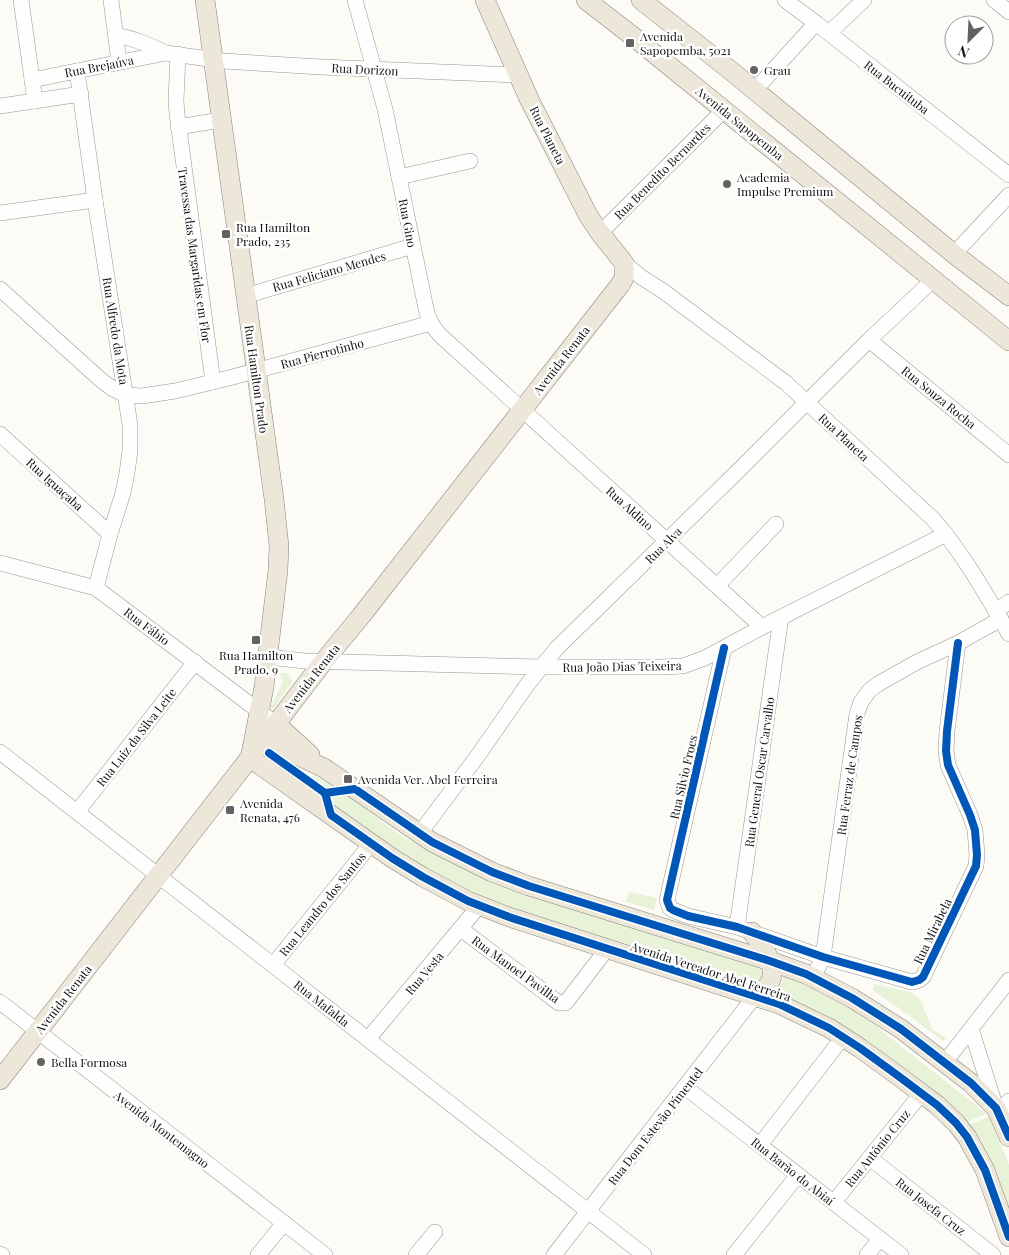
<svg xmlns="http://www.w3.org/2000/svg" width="1009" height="1255" font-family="'Playfair Display',serif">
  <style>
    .green { fill: #e7f2d6 }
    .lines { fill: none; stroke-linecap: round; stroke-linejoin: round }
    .minor-casing { stroke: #969694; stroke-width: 16 }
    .major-casing { stroke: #848381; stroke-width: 20 }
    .minor { stroke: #fffefe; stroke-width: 15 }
    .major { stroke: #ede7da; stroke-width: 19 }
    .cycleway-casing { stroke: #fff; stroke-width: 11 }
    .cycleway { stroke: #0057b8; stroke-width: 8 }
    .poi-dot { fill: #636260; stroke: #fff; stroke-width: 2 }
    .labels { text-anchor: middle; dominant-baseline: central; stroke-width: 5; stroke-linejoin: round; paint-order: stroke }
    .poi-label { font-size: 12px; fill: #101010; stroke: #fff; text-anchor: start }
    .street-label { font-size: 12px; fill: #101010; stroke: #fff }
  </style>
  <rect width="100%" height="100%" fill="#fcfbf6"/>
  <!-- green -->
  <g class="green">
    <path d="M279,673H286L293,681L273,709L270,708L283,682Z"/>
    <path d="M315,775L360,805L403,837L496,882L767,963L758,992L468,897L306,789Z"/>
    <path d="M629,892L657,898L654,910L626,902Z"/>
    <path d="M786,973L831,996L873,1024L987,1114L961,1124L775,996Z"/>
    <path d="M874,984L910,992L918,997L922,1004L932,1029L946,1038L943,1041L900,1009L873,990Z"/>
    <path d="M990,1116L1009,1165V1221L966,1126Z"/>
  </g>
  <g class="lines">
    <!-- minor casing -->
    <g class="minor-casing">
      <g id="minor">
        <path d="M21,0L35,101"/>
        <path d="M111,0L119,62"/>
        <path d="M355,0L385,109L423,294C427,313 427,321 441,336L762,627"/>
        <path d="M785,0L816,23L1009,175"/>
        <path d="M994,0L1009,12"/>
        <path d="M829,33L864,0"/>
        <path d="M116,35C136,39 147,44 166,53"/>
        <path d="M178,54L176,101L177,114L213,382"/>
        <path d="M77,71L95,200L130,425V451L127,473L123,493L110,534L96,588"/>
        <path d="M32,80L166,53L223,61L321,67L519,75"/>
        <path d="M755,90L816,23"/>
        <path d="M0,106L81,94"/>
        <path d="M178,127L221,120"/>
        <path d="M399,177L470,161"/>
        <path d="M0,213L95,200"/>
        <path d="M600,233L724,110"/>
        <path d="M954,254L1009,195"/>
        <path d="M624,263L641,277L663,291L786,383L933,519C963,553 986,594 1009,634"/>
        <path d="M0,289L101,380L113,389L126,395L142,396L175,391L229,378L431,323"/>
        <path d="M245,296L413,246"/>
        <path d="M869,340L1009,455"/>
        <path d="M0,434L110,534"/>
        <path d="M0,563L96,588L276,724"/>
        <path d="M717,586L776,524"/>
        <path d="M996,611L1009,602"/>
        <path d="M724,648L667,900L670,908L673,910L688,916L737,927L823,957L912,982L919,980L923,977L976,866L977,855L975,830L970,815L948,765L946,751L947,731L958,643"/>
        <path d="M267,656L277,658L305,661L542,667H662L683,666L705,658L762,627L946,534"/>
        <path d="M0,752L644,1255"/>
        <path d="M77,812L195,662"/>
        <path d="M420,833L479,754L527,685L557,648L738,471L869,340L933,280"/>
        <path d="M737,927L781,617"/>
        <path d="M461,929L559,1003H565L567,1001L607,949"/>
        <path d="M273,965L371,844"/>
        <path d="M811,977L818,968L823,957L857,714L861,702L869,691L878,684L917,662L958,643L1001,619"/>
        <path d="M0,1002L325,1255"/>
        <path d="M971,1029L996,1108"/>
        <path d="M368,1039L479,906"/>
        <path d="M945,1062L1009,980"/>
        <path d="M685,1087L901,1255"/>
        <path d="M999,1113L1009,1101"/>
        <path d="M760,1145L843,1037"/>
        <path d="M870,1158L993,1255"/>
        <path d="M834,1202L921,1094"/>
        <path d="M0,1254L2,1255"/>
        <path d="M258,1255L284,1223"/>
        <path d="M416,1255L435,1232"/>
        <path d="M554,1255L755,996"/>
        <path d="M734,1255L798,1175"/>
        <path d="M867,1255L880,1239"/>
      </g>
    </g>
    <!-- major casing -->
    <g class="major-casing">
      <g id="major">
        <path d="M205,0L274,499L279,546L278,570L264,687L251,754"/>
        <path d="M586,0L635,38L1009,341"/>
        <path d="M641,0L730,70L954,254L1009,296"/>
        <path d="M276,724L310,755"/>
        <path d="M262,742L286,750L324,768L432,842L492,872L529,886L770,961L806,974L852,998L901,1029L971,1083L996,1108L1009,1137"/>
        <path d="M250,758L392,858L423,877L468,901L509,917L779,1004L829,1028L860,1048L897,1075L937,1105L956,1123L967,1137L985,1170L1009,1237"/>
        <path d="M752,932C762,945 778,966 770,982C767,988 760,992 755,996"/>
        <path d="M0,1080L262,742L324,661L361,616L620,285L624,278V263L600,233L588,215L530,101L485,0"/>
      </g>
    </g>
    <!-- minor -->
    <use href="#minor" class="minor"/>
    <!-- major -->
    <use href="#major" class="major"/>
    <!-- cycleway casing -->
    <g class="cycleway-casing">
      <g id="cycleway">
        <path d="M724,648L667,900L670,908L673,910L688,916L737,927L823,957L912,982L919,980L923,977L976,866L977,855L975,830L970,815L948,765L946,751L947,731L958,643"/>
        <path d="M269,753L325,793L331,815L392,858L423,877L468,901L509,917L779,1004L829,1028L860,1048L897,1075L937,1105L956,1123L967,1137L985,1170L1009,1237"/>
        <path d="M325,793L355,789L432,842L492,872L529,886L770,961L806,974L852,998L901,1029L971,1083L996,1108L1009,1137"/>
      </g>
    </g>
    <!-- cycleway -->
    <use href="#cycleway" class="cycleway"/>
  </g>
  <!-- markers -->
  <g class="poi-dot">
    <rect x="625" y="38" width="10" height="10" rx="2.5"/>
    <circle cx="754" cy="70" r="5"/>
    <circle cx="727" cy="184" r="5"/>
    <rect x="221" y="229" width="10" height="10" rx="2.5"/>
    <rect x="251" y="635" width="10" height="10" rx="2.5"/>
    <rect x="343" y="774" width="10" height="10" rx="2.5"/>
    <rect x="225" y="805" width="10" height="10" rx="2.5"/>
    <circle cx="41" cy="1062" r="5"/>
  </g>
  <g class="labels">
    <!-- poi labels -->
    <g class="poi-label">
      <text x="640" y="36">Avenida<tspan x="640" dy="14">Sapopemba, 5021</tspan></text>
      <text x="764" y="70">Grau</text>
      <text x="737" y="177">Academia<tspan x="737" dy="14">Impulse Premium</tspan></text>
      <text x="236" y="227">Rua Hamilton<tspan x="236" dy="14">Prado, 235</tspan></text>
      <text x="256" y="655" text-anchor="middle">Rua Hamilton<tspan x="256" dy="14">Prado, 9</tspan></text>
      <text x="358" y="779">Avenida Ver. Abel Ferreira</text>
      <text x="240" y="803">Avenida<tspan x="240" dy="14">Renata, 476</tspan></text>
      <text x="51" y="1062">Bella Formosa</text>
    </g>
    <!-- street labels -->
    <g class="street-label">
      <text transform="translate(99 66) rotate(-11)">Rua Brejaúva</text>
      <text transform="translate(365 69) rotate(3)">Rua Dorizon</text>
      <text transform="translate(897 87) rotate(38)">Rua Bucuituba</text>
      <text transform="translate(740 123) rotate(39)">Avenida Sapopemba</text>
      <text transform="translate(548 135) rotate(63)">Rua Planeta</text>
      <text transform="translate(662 171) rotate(-45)">Rua Benedito Bernardes</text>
      <text transform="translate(408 223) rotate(79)">Rua Gino</text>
      <text transform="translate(195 255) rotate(82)">Travessa das Margaridas em Flor</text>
      <text transform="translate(329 271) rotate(-16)">Rua Feliciano Mendes</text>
      <text transform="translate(116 331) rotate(81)">Rua Alfredo da Mota</text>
      <text transform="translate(322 353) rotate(-15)">Rua Pierrotinho</text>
      <text transform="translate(561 360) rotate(-52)">Avenida Renata</text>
      <text transform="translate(257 379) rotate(82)">Rua Hamilton Prado</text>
      <text transform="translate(939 397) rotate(39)">Rua Souza Rocha</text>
      <text transform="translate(844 437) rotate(43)">Rua Planeta</text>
      <text transform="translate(55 484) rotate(42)">Rua Iguaçaba</text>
      <text transform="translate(630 508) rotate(42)">Rua Aldino</text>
      <text transform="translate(663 545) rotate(-45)">Rua Alva</text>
      <text transform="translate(147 626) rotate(37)">Rua Fábio</text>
      <text transform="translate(622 666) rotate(-1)">Rua João Dias Teixeira</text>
      <text transform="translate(311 678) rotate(-52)">Avenida Renata</text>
      <text transform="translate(136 737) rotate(-52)">Rua Luiz da Silva Leite</text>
      <text transform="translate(759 772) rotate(-82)">Rua General Oscar Carvalho</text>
      <text transform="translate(849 775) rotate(-82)">Rua Ferraz de Campos</text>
      <text transform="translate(683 777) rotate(-77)">Rua Silvio Froes</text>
      <text transform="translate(322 904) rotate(-51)">Rua Leandro dos Santos</text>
      <text transform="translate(932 931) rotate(-64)">Rua Mirabela</text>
      <text transform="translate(516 969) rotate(36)">Rua Manoel Pavilha</text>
      <text transform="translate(711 971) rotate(18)">Avenida Vereador Abel Ferreira</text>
      <text transform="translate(424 973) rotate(-50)">Rua Vesta</text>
      <text transform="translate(63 999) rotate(-52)">Avenida Renata</text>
      <text transform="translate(322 1003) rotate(38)">Rua Mafalda</text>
      <text transform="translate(655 1126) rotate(-52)">Rua Dom Estevão Pímentel</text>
      <text transform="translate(162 1129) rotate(38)">Avenida Montemagno</text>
      <text transform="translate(877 1148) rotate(-51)">Rua Antônio Cruz</text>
      <text transform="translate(793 1171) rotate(38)">Rua Barão do Abiaí</text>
      <text transform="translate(931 1206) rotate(38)">Rua Josefa Cruz</text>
    </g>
  </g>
  <!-- north arrow -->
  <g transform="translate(969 40) rotate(204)"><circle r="24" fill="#ffffff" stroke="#9f9f9f"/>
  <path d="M0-4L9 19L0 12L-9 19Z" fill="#636260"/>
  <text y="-8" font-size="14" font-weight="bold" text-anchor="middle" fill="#101010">N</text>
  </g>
</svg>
